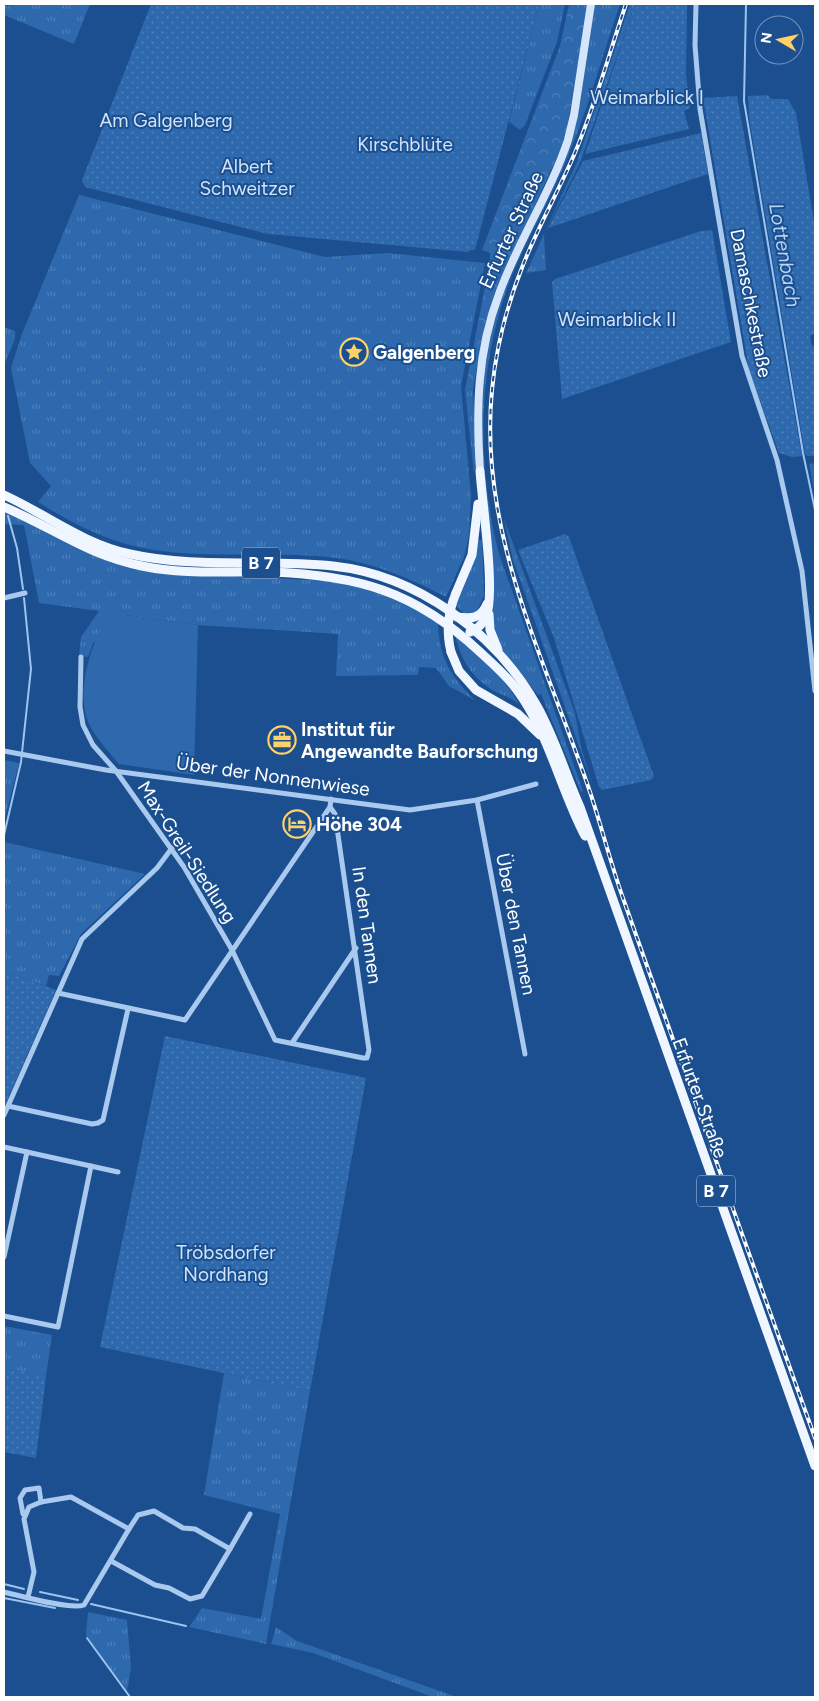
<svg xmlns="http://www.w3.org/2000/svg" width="819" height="1701" font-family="Figtree,sans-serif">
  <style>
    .grass { fill: url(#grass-tufts) }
    .forest { fill: url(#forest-crowns) }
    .park { fill: #2e69ad }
    .garden { fill: url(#garden-dots) }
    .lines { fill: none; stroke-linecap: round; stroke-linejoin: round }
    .stream { stroke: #9cc4f0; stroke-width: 2 }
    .street { stroke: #a9c9ee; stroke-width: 5 }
    .secondary { stroke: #d6e6fa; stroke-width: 8 }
    .primary { stroke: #f0f6ff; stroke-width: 9 }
    .rail-casing { stroke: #fff; stroke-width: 4 }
    .rail { stroke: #1b4f8f; stroke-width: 2; stroke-dasharray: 5.5; stroke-linecap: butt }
    .primary-bridge { stroke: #f0f6ff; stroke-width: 9 }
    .labels { text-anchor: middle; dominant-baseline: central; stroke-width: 4; stroke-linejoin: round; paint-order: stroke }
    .shield { fill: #1b4f8f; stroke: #bbcadd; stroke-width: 1 }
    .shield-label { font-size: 18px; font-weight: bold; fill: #fff }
    .park-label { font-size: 19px; fill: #cfe3fa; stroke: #1b4f8f }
    .street-label { font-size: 19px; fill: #fff; stroke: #1b4f8f }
    .poi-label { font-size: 19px; font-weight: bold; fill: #fff; stroke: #1b4f8f; text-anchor: start }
    .water-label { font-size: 20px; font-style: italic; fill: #b5d3f5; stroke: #1b4f8f }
  </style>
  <defs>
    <pattern id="grass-tufts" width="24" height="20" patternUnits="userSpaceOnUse" patternTransform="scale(1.25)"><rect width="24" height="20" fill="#2e69ad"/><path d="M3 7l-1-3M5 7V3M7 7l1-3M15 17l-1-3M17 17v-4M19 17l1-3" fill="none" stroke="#4d80b9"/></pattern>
    <pattern id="forest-crowns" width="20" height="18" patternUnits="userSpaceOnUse" patternTransform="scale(1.25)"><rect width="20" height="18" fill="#2e69ad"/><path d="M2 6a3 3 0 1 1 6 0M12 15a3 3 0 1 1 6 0" fill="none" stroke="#4d80b9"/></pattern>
    <pattern id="garden-dots" width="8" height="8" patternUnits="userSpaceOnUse" patternTransform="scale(1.25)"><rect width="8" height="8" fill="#2e69ad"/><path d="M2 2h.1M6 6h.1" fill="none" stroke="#4d80b9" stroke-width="1.8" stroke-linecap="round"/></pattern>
  </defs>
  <rect width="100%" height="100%" fill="#1b4f8f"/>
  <!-- grass -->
  <g class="grass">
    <path d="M32,4H90L74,44L4,15V6Z"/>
    <path d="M539,4H565L557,42L525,125L520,130L509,122Z"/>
    <path d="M594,4H620C603,54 589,106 569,154C552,197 528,236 511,278C477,365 476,464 499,554L583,791L581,792L541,694L538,695L500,648L494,636L492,617L493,587L481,443L480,396L491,330L502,295L564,161Z"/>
    <path d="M630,4H635L580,163L544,234L546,270L526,273L577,162Z"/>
    <path d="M79,195L325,257L388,253L485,263L461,386L471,496L469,535L464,557L446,597C411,579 375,563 336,558C272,550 204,560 142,548C104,540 70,522 38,502L51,486L30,463L11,368L22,334Z"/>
    <path d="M4,327L15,331V339L4,365Z"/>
    <path d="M473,389L476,455L474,473L465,390Z"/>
    <path d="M4,511L18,516L73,546L192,574L330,581L383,593L438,620C438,655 450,677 476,701L449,686L436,668L419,667L418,675L336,676L338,634L198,625L126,615L93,643L88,657L79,656L81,637L99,611L39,603L24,525L4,524Z"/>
    <path d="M477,540H482L484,595L477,611L465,614L455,605Z"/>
    <path d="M455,634C478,656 504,676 519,704C511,698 503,695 494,691C472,678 460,659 455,634Z"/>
    <path d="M4,760L19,763L4,822Z"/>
    <path d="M4,842L145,874L81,934L59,976L49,975L46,986L4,971Z"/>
    <path d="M4,1326L52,1335L46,1376L4,1368Z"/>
    <path d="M224,1373L310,1391L266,1644L189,1627L202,1608L261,1619L280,1514L204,1495Z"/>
    <path d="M88,1612L127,1620L131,1668L127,1691L129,1695L86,1635Z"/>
    <path d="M276,1627L297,1641L457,1697H433L313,1653L271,1644Z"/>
  </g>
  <!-- forest -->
  <g class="forest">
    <path d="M569,4H588L565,140L495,292L485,324L473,389L465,390L490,261V253L482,250L560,46Z"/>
    <path d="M504,519L575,713L581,747L593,786L513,560Z"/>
  </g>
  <!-- park -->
  <g class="park">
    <path d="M815,463V495L809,464Z"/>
    <path d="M107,615H126L198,625L194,775L119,764C108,750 91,734 86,716C78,682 92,645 107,615Z"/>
  </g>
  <!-- garden -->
  <g class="garden">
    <path d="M151,4H539L475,250H470L468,252L268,234L85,187L82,180Z"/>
    <path d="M635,4H687L686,74L690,108L684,111L689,129L585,154Z"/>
    <path d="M768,95L771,99H788L796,113L815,228V333L810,336L812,346H815V456H807L805,454L749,117L748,96Z"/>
    <path d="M737,96L802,456L792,457L779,453L749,370L703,98Z"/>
    <path d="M701,133L708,174L548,228L583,161Z"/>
    <path d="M712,230L731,342L562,399L552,282L555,279L701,231Z"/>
    <path d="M565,534L569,537L654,776L651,780L602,790L599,787L554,638L518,550Z"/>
    <path d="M4,971L56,990L4,1107Z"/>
    <path d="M165,1036L366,1078L310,1391L100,1347Z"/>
    <path d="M4,1368L46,1376L36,1458L4,1452Z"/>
  </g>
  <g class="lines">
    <!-- stream -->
    <g class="stream">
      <path d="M746,4L744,101L803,453L815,510"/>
      <path d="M8,516L17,548L23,589"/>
      <path d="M4,835L21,762L31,669L24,598"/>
      <path d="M4,1584L24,1589"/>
      <path d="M40,1592L78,1600"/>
      <path d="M4,1598L55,1608"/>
      <path d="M91,1604L186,1626"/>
      <path d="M87,1638L130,1697"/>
    </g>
    <!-- street -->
    <g class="street">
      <path d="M696,4L695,45L700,109L742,356L777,460L802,571L815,691"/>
      <path d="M4,598L25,593"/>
      <path d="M81,657L80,707L83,725L93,745L116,771L184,867L232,950L275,1040L363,1058H367L369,1050L335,814L330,807L331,799"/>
      <path d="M4,751L106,770L410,810L477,800L536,784"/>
      <path d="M477,800L525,1054"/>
      <path d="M58,993L185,1020L330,807"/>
      <path d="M292,1043L356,948"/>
      <path d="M8,1106L92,1124L98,1123L103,1120L128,1009"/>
      <path d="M4,1115L82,939L157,868L172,848"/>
      <path d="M4,1147L118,1172"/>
      <path d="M4,1257L27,1152"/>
      <path d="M4,1316L58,1327L91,1166"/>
      <path d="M23,1514L20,1498L25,1490L39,1488L41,1502"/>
      <path d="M230,1549L250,1514"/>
      <path d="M111,1561L155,1585L169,1588L190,1599L202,1596L230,1549L195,1529L183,1528L154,1511L138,1515L129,1529"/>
      <path d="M4,1592C21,1596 70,1610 84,1605L129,1529L71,1497L41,1502L29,1507L24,1519L34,1572L28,1597"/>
    </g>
    <!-- secondary -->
    <path class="secondary" d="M480,471C476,409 477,352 499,294C518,241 550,194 568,140L574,115L591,4"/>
    <!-- primary -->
    <g class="primary">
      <path d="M4,495C46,514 83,544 130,554C196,569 265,559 333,566C417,575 496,633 537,706C555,738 565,773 580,807L815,1466"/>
      <path d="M4,507C52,527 89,556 142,566C184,575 228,571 270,572C357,575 415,591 480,652C493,664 506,675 517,690C549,733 560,789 585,836"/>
      <path d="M456,593L472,555L478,504"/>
      <path d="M489,614L490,630L498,650"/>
      <path d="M457,617C471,619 481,619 487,604"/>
      <path d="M470,632C477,629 483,624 486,617C496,593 482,502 480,471"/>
      <path d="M451,652L459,671L476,690L518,714L540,735"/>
    </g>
    <!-- rail casing -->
    <g class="rail-casing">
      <path id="rail" d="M626,4C609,54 595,106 574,155C558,192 538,227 523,265C507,305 496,347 492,390C478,533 546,661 590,792C602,828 611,865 624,901C687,1081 751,1259 815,1438"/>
    </g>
    <!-- rail -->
    <use href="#rail" class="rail"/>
    <!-- primary-bridge -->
    <path class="primary-bridge" d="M451,652C446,632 448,612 456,593"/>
  </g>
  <!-- icons -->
  <defs>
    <g id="sight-ring" transform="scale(1.4375)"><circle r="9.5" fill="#1b4f8f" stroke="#ffd166" stroke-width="1.5"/><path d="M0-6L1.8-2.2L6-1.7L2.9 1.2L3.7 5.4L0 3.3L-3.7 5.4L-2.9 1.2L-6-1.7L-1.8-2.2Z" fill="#ffd166"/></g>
    <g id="office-ring" transform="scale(1.4375)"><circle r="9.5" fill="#1b4f8f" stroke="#ffd166" stroke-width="1.5"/><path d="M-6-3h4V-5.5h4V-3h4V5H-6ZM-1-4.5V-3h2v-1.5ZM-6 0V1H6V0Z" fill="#ffd166"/></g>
    <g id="hotel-ring" transform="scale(1.4375)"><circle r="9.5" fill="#1b4f8f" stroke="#ffd166" stroke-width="1.5"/><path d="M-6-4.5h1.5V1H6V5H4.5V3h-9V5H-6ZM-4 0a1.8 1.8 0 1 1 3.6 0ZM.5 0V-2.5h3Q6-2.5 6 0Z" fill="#ffd166"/></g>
  </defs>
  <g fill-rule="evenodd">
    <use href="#sight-ring" x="354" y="352"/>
    <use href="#office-ring" x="282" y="740"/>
    <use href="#hotel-ring" x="297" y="824"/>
  </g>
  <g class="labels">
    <!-- shield labels -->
    <g class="shield">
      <rect x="242" y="547.5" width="38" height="31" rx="4"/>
      <rect x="697" y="1175.5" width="38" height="31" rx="4"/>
    </g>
    <g class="shield-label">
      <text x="261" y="563">B 7</text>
      <text x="716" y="1191">B 7</text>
    </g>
    <!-- park labels -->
    <g class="park-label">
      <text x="647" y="97">Weimarblick I</text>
      <text x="166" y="120">Am Galgenberg</text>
      <text x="405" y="144">Kirschblüte</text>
      <text x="247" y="166">Albert<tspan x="247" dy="22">Schweitzer</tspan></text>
      <text x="617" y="319">Weimarblick II</text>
      <text x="226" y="1252">Tröbsdorfer<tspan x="226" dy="22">Nordhang</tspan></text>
    </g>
    <!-- street labels -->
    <g class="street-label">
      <text transform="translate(511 230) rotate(-65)">Erfurter Straße</text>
      <text transform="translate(751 303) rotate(79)">Damaschkestraße</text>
      <text transform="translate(273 776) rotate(8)">Über der Nonnenwiese</text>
      <text transform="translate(187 852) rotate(57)">Max-Greil-Siedlung</text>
      <text transform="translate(516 924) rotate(79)">Über den Tannen</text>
      <text transform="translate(367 925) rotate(82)">In den Tannen</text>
      <text transform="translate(700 1098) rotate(70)">Erfurter Straße</text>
    </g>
    <!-- poi labels -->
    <g class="poi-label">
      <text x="373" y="352">Galgenberg</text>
      <text x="301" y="729">Institut für<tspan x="301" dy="22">Angewandte Bauforschung</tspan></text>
      <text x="316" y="824">Höhe 304</text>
    </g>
    <!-- water labels -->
    <g class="water-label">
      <text transform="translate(785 255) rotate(80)">Lottenbach</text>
    </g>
  </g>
  <!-- border -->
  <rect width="819" height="1701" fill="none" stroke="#ffffff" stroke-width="10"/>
  <!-- north arrow -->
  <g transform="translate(779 40) rotate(279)"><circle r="24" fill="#1b4f8f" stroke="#7695bc"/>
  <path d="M0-4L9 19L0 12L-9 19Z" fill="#ffd166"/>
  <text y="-8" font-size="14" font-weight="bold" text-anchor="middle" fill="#ffffff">N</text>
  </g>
</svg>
